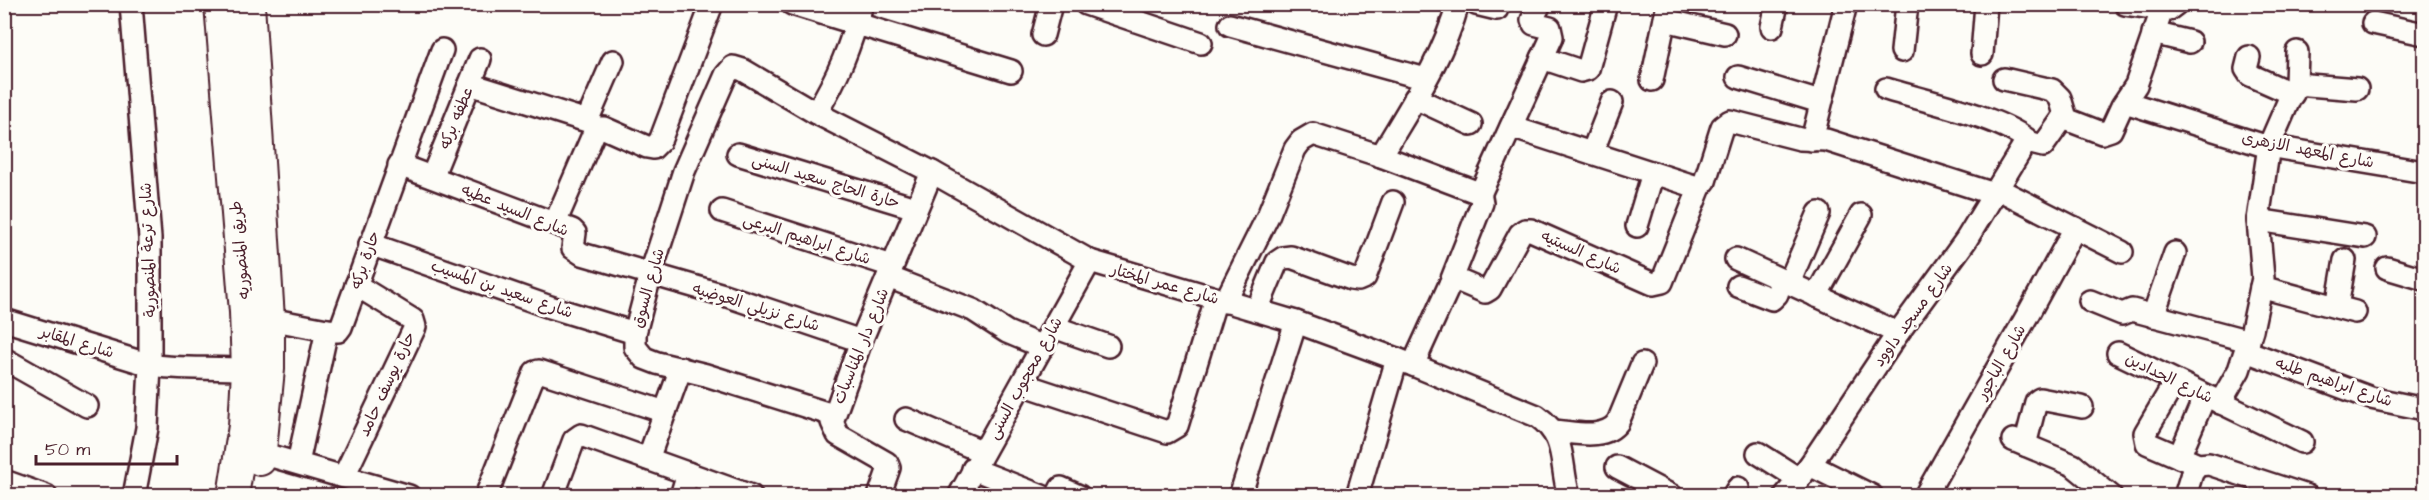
<svg xmlns="http://www.w3.org/2000/svg" width="2429" height="500" font-family="'Architects Daughter','Playpen Sans Arabic',sans-serif">
  <style>
    .lines { fill: none; stroke-linecap: round; stroke-linejoin: round }
    .street-casing { stroke: #4a1f2b; stroke-width: 26 }
    .secondary-casing { stroke: #4a1f2b; stroke-width: 34 }
    .street { stroke: #fdfcf7; stroke-width: 21 }
    .secondary { stroke: #fdfcf7; stroke-width: 30 }
    .labels { text-anchor: middle; dominant-baseline: central; stroke-width: 6; stroke-linejoin: round; paint-order: stroke }
    .street-label { font-size: 16px; fill: #4a1f2b; stroke: #fdfcf7 }
  </style>
  <rect width="100%" height="100%" fill="#fdfcf7"/>
  <filter id="ink" filterUnits="userSpaceOnUse"><feTurbulence type="fractalNoise" baseFrequency=".0167" numOctaves="2"/><feDisplacementMap in="SourceGraphic" scale="12" xChannelSelector="R" yChannelSelector="G"/><feConvolveMatrix kernelMatrix="1 2 1 2 8 2 1 2 1" color-interpolation-filters="sRGB"/></filter>
  <g filter="url(#ink)">
    <g class="lines">
      <!-- street casing -->
      <g class="street-casing">
        <g id="street">
          <path d="M131,4L150,238V365L147,428L134,496"/>
          <path d="M792,4L1011,71"/>
          <path d="M1086,4L1201,43"/>
          <path d="M1476,4L1497,9"/>
          <path d="M2125,4L2168,10L2176,4"/>
          <path d="M1665,20L1725,34"/>
          <path d="M2373,23L2424,34"/>
          <path d="M1230,25L1426,79"/>
          <path d="M1772,27L1777,4"/>
          <path d="M2153,33L2190,42"/>
          <path d="M1043,35L1051,4"/>
          <path d="M1902,51L1907,4"/>
          <path d="M1982,54L1986,4"/>
          <path d="M2249,57L2246,69L2250,75L2293,94"/>
          <path d="M1542,58L1581,71L1588,69L1606,4"/>
          <path d="M1738,77L1820,102"/>
          <path d="M2004,79L2052,90L2060,98L2066,118"/>
          <path d="M1652,80L1668,4"/>
          <path d="M470,84L587,121L613,61"/>
          <path d="M2296,84L2357,89"/>
          <path d="M1886,89C1924,101 2004,117 2031,143"/>
          <path d="M1415,98L1471,124"/>
          <path d="M2125,102L2262,145L2424,172"/>
          <path d="M816,113C839,75 850,47 862,4"/>
          <path d="M1511,127L1697,187H1700L1705,181L1722,127L1730,121L1800,139L1826,140L1994,194"/>
          <path d="M1812,140L1846,4"/>
          <path d="M1592,153L1612,102"/>
          <path d="M738,154L915,208"/>
          <path d="M1381,156C1409,108 1443,59 1458,4"/>
          <path d="M399,165L572,230L575,233L573,248L582,254L724,295L861,341"/>
          <path d="M432,177L480,59"/>
          <path d="M1998,189L2122,252"/>
          <path d="M722,211L892,266"/>
          <path d="M2258,220L2365,237"/>
          <path d="M555,223L596,128H604L647,147L653,148L660,141L712,4"/>
          <path d="M1637,226L1653,173"/>
          <path d="M370,244L550,307L635,333"/>
          <path d="M1736,259L1898,333"/>
          <path d="M2387,268L2424,279"/>
          <path d="M888,277L973,310L1007,332L1043,347"/>
          <path d="M1789,283L1819,213"/>
          <path d="M1450,284L1482,203L1480,192"/>
          <path d="M1738,286L1772,299L1777,294L1782,280"/>
          <path d="M2261,287L2355,312"/>
          <path d="M1816,296L1861,215"/>
          <path d="M2090,301L2122,314L2132,310L2249,341"/>
          <path d="M1225,302L1268,216L1295,149L1301,141L1313,134L1381,156L1479,193L1481,192L1552,37L1550,28L1534,24L1532,20L1540,4"/>
          <path d="M2337,307L2345,260"/>
          <path d="M1257,310L1277,262L1283,258L1291,257L1351,279L1358,280L1365,277L1393,202"/>
          <path d="M2153,316L2175,253"/>
          <path d="M269,319L327,330"/>
          <path d="M4,320L150,365C182,370 215,367 247,370"/>
          <path d="M1054,327L1108,346"/>
          <path d="M2246,351L2371,398L2424,409"/>
          <path d="M2118,353L2302,442"/>
          <path d="M4,359L87,406"/>
          <path d="M1413,365L1450,284L1457,280L1485,292L1490,289L1520,234L1525,230H1531L1653,284L1662,282L1700,187"/>
          <path d="M2175,382L2145,433L2147,443L2198,465L2209,464L2307,496"/>
          <path d="M1022,384L1167,432L1177,426L1216,299"/>
          <path d="M2220,403L2239,370L2252,330L2263,278L2258,220L2269,146L2296,84L2297,52"/>
          <path d="M833,415L706,375L657,363L644,358L635,347V333L650,276L684,171L726,75L733,67L743,70L816,113L932,172L1090,261L1296,322L1413,365L1537,416C1568,438 1559,462 1569,496"/>
          <path d="M906,419L983,452"/>
          <path d="M1553,431C1574,432 1604,441 1618,422L1642,364"/>
          <path d="M2013,440L2073,465L2111,496"/>
          <path d="M2025,445L2036,402L2040,399L2082,407"/>
          <path d="M261,453L409,496"/>
          <path d="M1758,453L1799,479"/>
          <path d="M2179,457L2205,396"/>
          <path d="M648,459L681,368"/>
          <path d="M298,463L327,330L338,331L341,327L442,50"/>
          <path d="M1810,465L1872,496"/>
          <path d="M1617,467L1672,496"/>
          <path d="M973,469L1042,496"/>
          <path d="M344,476L415,327L413,320L356,285"/>
          <path d="M4,481L46,496"/>
          <path d="M486,496L535,372L539,371L665,412"/>
          <path d="M553,496L574,440L581,435L751,496"/>
          <path d="M681,496L688,473"/>
          <path d="M879,496L889,468L887,463L838,435L832,422L861,341L932,172"/>
          <path d="M959,496L1090,261"/>
          <path d="M1057,496L1061,488L1079,496"/>
          <path d="M1240,496L1296,322"/>
          <path d="M1357,496L1397,359"/>
          <path d="M1733,496L1738,488"/>
          <path d="M1785,496L1810,465L1898,333L1966,240L2024,145L2031,143L2043,146L2063,118L2102,133L2111,130L2122,106L2136,85L2162,10"/>
          <path d="M1925,496L2027,316L2075,228"/>
          <path d="M2185,496L2192,473L2198,465"/>
        </g>
      </g>
      <!-- secondary casing -->
      <g class="secondary-casing">
        <g id="secondary">
          <path d="M220,4L245,312L247,370L244,426L233,496"/>
          <path d="M249,4L269,319V369L260,460"/>
        </g>
      </g>
      <!-- street -->
      <use href="#street" class="street"/>
      <!-- secondary -->
      <use href="#secondary" class="secondary"/>
    </g>
  </g>
  <g class="labels">
    <!-- street labels -->
    <g class="street-label">
      <text transform="translate(456 118) rotate(-68)">عطفه بركه</text>
      <text transform="translate(2308 150) rotate(11)">شارع المعهد الازهرى</text>
      <text transform="translate(826 181) rotate(17)">حارة الحاج سعيد السنى</text>
      <text transform="translate(515 210) rotate(22)">شارع السيد عطيه</text>
      <text transform="translate(807 239) rotate(18)">شارع ابراهيم البرعى</text>
      <text transform="translate(148 250) rotate(-92)">شارع ترعة المنصورية</text>
      <text transform="translate(240 250) rotate(-95)">طريق المنصوريه</text>
      <text transform="translate(1581 252) rotate(24)">شارع السبتيه</text>
      <text transform="translate(365 260) rotate(-71)">حارة بركه</text>
      <text transform="translate(1165 284) rotate(16)">شارع عمر المختار</text>
      <text transform="translate(648 288) rotate(-74)">شارع السوق</text>
      <text transform="translate(502 289) rotate(19)">شارع سعيد بن المسيب</text>
      <text transform="translate(756 307) rotate(17)">شارع نزيلي العوضيه</text>
      <text transform="translate(1913 315) rotate(-54)">شارع مسجد داوود</text>
      <text transform="translate(77 342) rotate(17)">شارع المقابر</text>
      <text transform="translate(861 346) rotate(-68)">شارع دار المناسبات</text>
      <text transform="translate(2001 362) rotate(-60)">شارع الباجور</text>
      <text transform="translate(1025 378) rotate(-61)">شارع محجوب السنى</text>
      <text transform="translate(2169 378) rotate(26)">شارع الحدادين</text>
      <text transform="translate(2334 382) rotate(19)">شارع ابراهيم طلبه</text>
      <text transform="translate(387 384) rotate(-65)">حارة يوسف حامد</text>
    </g>
  </g>
  <!-- margin -->
  <rect width="2429" height="500" fill="none" stroke="#fdfcf7" stroke-width="24"/>
  <rect x="12" y="12" width="2405" height="476" fill="none" stroke="#4a1f2b" stroke-width="2" filter="url(#ink)"/>
  <!-- scale -->
  <path d="M36 455v9h141v-9" fill="none" stroke="#4a1f2b" stroke-width="3"/>
  <text x="45" y="455" font-size="18" fill="#4a1f2b" stroke="#fdfcf7" stroke-width="4.5" paint-order="stroke">50 m</text>
</svg>
